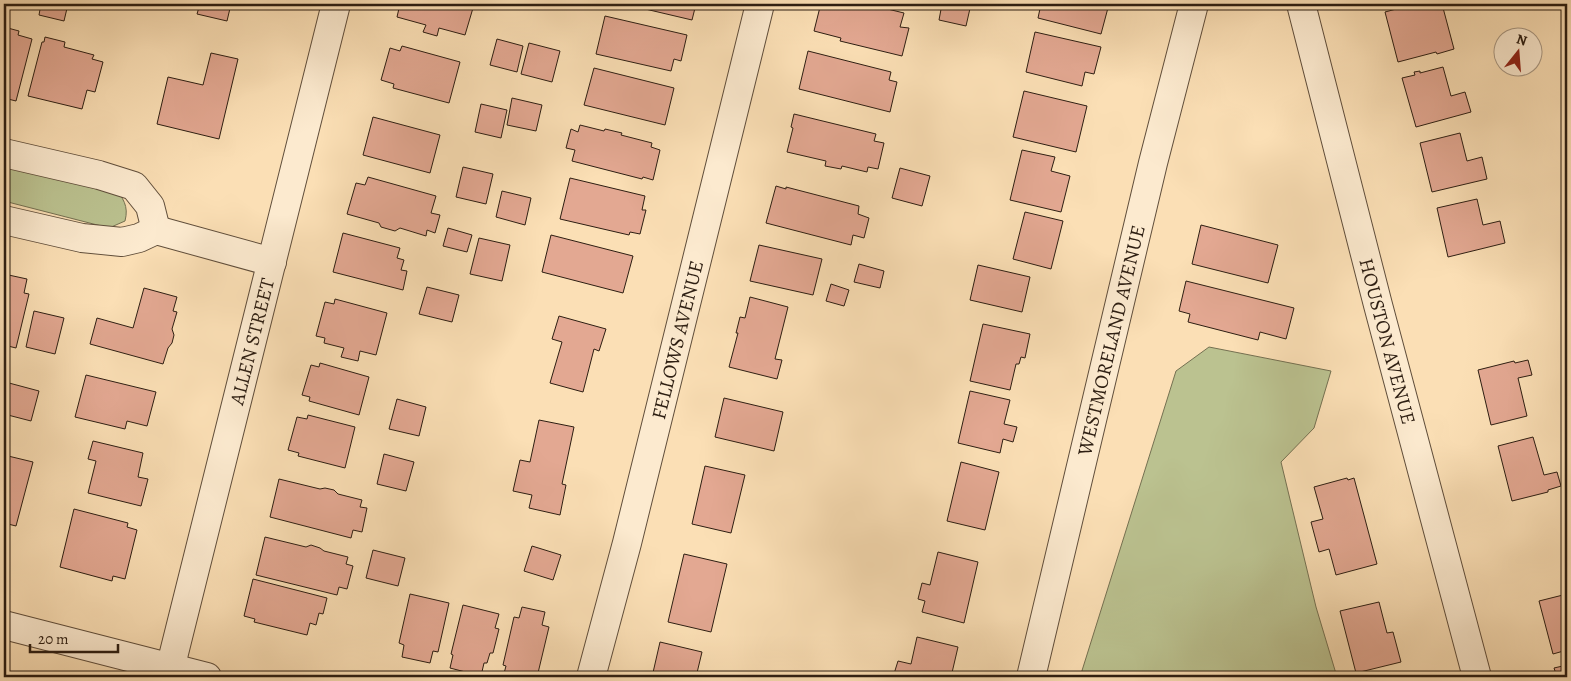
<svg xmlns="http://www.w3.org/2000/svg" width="1571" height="681" font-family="Alegreya,serif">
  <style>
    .green { fill: #bbc290; stroke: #747051 }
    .building { fill: #e3a892; stroke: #2d1e12 }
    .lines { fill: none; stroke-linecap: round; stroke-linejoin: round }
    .street-casing { stroke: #604e3b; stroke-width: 30 }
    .street { stroke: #fceacf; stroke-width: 28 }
    .labels { text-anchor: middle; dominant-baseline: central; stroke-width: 4.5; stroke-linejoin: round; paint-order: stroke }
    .street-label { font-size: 20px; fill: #2d1e12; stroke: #fceacf }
  </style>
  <rect width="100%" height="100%" fill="#fbdfb5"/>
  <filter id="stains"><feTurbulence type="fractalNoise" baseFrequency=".004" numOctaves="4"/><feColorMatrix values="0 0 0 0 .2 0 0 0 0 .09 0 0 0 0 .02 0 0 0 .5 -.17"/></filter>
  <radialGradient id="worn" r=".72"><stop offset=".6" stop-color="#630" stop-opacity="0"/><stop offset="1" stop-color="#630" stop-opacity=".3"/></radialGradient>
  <!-- green -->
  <g class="green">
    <path d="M4,160L114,187C123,198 129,206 125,221L109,228L4,201Z"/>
    <path d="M1209,347L1331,371L1314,428L1281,462L1316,607L1337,677H1080L1176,371Z"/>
  </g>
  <!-- building -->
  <g class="building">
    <path d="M41,4H68L64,21L39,15Z"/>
    <path d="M200,4H231L227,21L197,14Z"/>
    <path d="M400,4H464V5L473,8L465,35L439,28L437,36L423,32L426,25L397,17Z"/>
    <path d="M624,4H696L692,20Z"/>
    <path d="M829,4H867L904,13L900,27L909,28L902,56L840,41L841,38L814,31L820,7L828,9Z"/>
    <path d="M942,4H971L966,26L939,20Z"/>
    <path d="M1041,4H1109L1101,34L1038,18Z"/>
    <path d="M1399,4L1434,5L1442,4L1454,49L1437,54L1436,52L1398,62L1385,12L1400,8Z"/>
    <path d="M605,16L687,35L681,61L674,59L671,71L596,54Z"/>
    <path d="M4,27L19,31L18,35L32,39L16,101L4,98Z"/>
    <path d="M1035,32L1101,47L1094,74L1085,72L1082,86L1026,72Z"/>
    <path d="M45,37L65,42L64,47L94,55L92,59L103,62L95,92L87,90L82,109L28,96L42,42H44Z"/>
    <path d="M497,39L523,46L517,72L490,65Z"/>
    <path d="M529,43L560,51L552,82L521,74Z"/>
    <path d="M402,46L460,62L449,103L393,88L394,84L381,80L390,48L400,51Z"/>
    <path d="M808,51L891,72L889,80L897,82L890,112L799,89Z"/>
    <path d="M211,53L238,59L219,139L157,124L168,77L203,85Z"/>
    <path d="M1443,67L1451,96L1465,92L1471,112L1416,127L1402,78L1415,75L1414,72L1420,71V73Z"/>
    <path d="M594,68L674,88L665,125L584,105Z"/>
    <path d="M1024,91L1087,106L1076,152L1013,137Z"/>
    <path d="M512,98L542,105L536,131L507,125Z"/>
    <path d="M481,104L507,110L501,138L475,132Z"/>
    <path d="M794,114L876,134L874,141L884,143L878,169L868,167L867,172L842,166L841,169L825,166L826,161L787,152L793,128L791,127Z"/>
    <path d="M373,117L440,135L430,173L363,155Z"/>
    <path d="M580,125L604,131L605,129L622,133L621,135L652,143L651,147L660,150L653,180L643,177L642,179L572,161L575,150L566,148L571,129L578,132Z"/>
    <path d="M1460,133L1467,161L1482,157L1487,179L1432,192L1420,143Z"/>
    <path d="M1022,150L1055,157L1051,171L1070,176L1061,212L1010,200Z"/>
    <path d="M463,167L493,174L486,204L456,197Z"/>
    <path d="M900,168L930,176L922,206L892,198Z"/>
    <path d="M368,177L436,196L431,213L440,215L435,233L427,230L426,236L400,228L395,231L381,227L379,223L347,214L356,183L365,185Z"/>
    <path d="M570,178L645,196L642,210H646L640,234L630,232L629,235L560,219Z"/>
    <path d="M776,186L786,189V187L859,206L858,214L869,218L864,238L853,235L851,245L766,223Z"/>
    <path d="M502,191L531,198L525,225L496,217Z"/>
    <path d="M1477,199L1483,225L1500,221L1505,243L1448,257L1437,208Z"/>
    <path d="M1025,212L1063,221L1051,269L1013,259Z"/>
    <path d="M1201,225L1278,245L1268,283L1192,264Z"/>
    <path d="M448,228L472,235L467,252L443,246Z"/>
    <path d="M343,233L400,248L397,258L404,260L401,270L407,271L403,290L333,272Z"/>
    <path d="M551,235L633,256L623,293L542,272Z"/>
    <path d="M479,238L510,245L502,281L470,274Z"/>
    <path d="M759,245L822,259L813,295L750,281Z"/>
    <path d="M859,264L884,271L880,288L854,282Z"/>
    <path d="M978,265L1030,277L1022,312L970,300Z"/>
    <path d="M4,274L27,279L24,293L29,294L16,348L4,345Z"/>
    <path d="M1186,281L1294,308L1286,339L1260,332L1258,340L1188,322L1190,314L1179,311Z"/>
    <path d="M831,284L849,290L844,306L826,301Z"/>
    <path d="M427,287L459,295L452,322L419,314Z"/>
    <path d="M144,288L177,297L173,311L177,312L172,329L174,335L172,343L168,348L163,364L90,344L97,318L133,328Z"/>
    <path d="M750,297L788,307L775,359L782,360L777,379L729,367L738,333H736L740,317L745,318Z"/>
    <path d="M335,299L387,313L376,355L360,351L358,361L341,357L344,348L324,343L325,338L316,336L325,302L334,304Z"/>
    <path d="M34,311L64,318L55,354L26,347Z"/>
    <path d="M559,316L606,329L599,351L594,349L583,392L550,383L562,342L552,339Z"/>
    <path d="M983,324L1030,334L1025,358L1021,357L1019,364H1016L1010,390L970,381Z"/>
    <path d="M1528,360L1532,375L1518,378L1527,416L1491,425L1478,370L1514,361L1515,363Z"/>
    <path d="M320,363L369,377L359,415L309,401L310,397L302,395L311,365L319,367Z"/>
    <path d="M86,375L156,392L147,426L127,421L125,429L75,417Z"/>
    <path d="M9,383L39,391L31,421L4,414V405Z"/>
    <path d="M970,391L1010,400L1004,424L1017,427L1013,442L1003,439L1000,453L958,443Z"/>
    <path d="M724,398L783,412L774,451L715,437Z"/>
    <path d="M397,399L426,407L419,436L389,429Z"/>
    <path d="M308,415L355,427L345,468L298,456L299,453L288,450L297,417L307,419Z"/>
    <path d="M539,420L574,427L562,484L566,485L560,515L529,508L532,495L513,491L520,460L530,462Z"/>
    <path d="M1533,437L1544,475L1557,472L1561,486L1548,490V492L1512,501L1498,446Z"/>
    <path d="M93,441L143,453L138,477L148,479L141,506L88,493L96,461L88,459Z"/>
    <path d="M384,454L414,462L406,491L377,484Z"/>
    <path d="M4,455L33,462L16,526L4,523Z"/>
    <path d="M961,462L999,472L985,530L947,521Z"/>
    <path d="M705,466L745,475L731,533L692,524Z"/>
    <path d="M1347,478L1348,480L1354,478L1377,564L1336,575L1329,549L1319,552L1311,522L1323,519L1314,487Z"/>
    <path d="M279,479L320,489L325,488L334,490L338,494L362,500L360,507L367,508L362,532L353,530L351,538L270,517Z"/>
    <path d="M74,509L128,523L127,527L137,530L125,579L113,576L112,581L60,567Z"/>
    <path d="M265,537L306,547L311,545L320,548L324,551L348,557L346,564L353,566L347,589L339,587L337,595L256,575Z"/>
    <path d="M532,546L561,555L553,580L524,571Z"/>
    <path d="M373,550L405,558L398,586L366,578Z"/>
    <path d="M938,552L978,562L964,623L922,612L925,601L918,599L922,583L930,585Z"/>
    <path d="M684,554L727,564L711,632L668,622Z"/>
    <path d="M253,579L327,598L323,614L319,613L316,625L310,623L307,635L254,622L255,619L244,616Z"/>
    <path d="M410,594L449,603L438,652L433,651L430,663L402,657L404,645L399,643Z"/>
    <path d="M1567,594V650L1553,654L1539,601Z"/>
    <path d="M1379,602L1387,633L1393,632L1401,662L1356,673L1340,611Z"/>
    <path d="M463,605L499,614L495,628L499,629L493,653H490L487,663H484L481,676L450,668L453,655L451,654Z"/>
    <path d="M522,607L545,612L542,625L549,627L538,673L536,672L535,677H503L506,666L503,665L514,617L519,618Z"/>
    <path d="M917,637L958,647L951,677H893L898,661L911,664Z"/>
    <path d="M660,642L702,652L696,677H652Z"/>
    <path d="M1567,665V677H1557L1554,668Z"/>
  </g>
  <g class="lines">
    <!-- street casing -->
    <g class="street-casing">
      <g id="street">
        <path id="s1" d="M1301,4L1378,305L1477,677"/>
        <path d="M4,153L99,175L134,186L150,206L156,230"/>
        <path d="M4,220L82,238L122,242L139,238L156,230L272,262"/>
        <path d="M4,625L207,677"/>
        <path id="s2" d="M168,677L336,4"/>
        <path id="s3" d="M591,677L627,543L760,4"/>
        <path id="s4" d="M1031,677L1153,163L1194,4"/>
      </g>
    </g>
    <!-- street -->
    <use href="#street" class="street"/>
  </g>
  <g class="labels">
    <!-- street labels -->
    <g class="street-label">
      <text stroke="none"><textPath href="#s4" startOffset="346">WESTMORELAND AVENUE</textPath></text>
      <text stroke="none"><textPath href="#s2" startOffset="346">ALLEN STREET</textPath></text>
      <text stroke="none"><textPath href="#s3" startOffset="348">FELLOWS AVENUE</textPath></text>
      <text stroke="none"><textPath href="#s1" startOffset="348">HOUSTON AVENUE</textPath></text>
    </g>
  </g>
  <!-- margin -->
  <rect width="1571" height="681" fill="none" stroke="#fbdfb5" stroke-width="20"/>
  <rect x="5" y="5" width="1561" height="671" fill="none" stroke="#2d1e12" stroke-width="2.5"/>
  <rect x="10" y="10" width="1551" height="661" fill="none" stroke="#2d1e12"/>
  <!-- north arrow -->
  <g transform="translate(1518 52) rotate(17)"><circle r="24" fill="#fceacf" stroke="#a99883"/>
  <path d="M0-4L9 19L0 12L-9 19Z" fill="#8f2418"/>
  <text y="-8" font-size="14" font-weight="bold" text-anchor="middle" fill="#2d1e12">N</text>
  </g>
  <!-- scale -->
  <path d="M30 644v8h88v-8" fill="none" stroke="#2d1e12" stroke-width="2.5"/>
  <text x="38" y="644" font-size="15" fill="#2d1e12" stroke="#fceacf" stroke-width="4" paint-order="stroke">20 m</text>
  <rect width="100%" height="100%" filter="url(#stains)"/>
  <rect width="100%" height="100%" fill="url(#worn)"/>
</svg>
